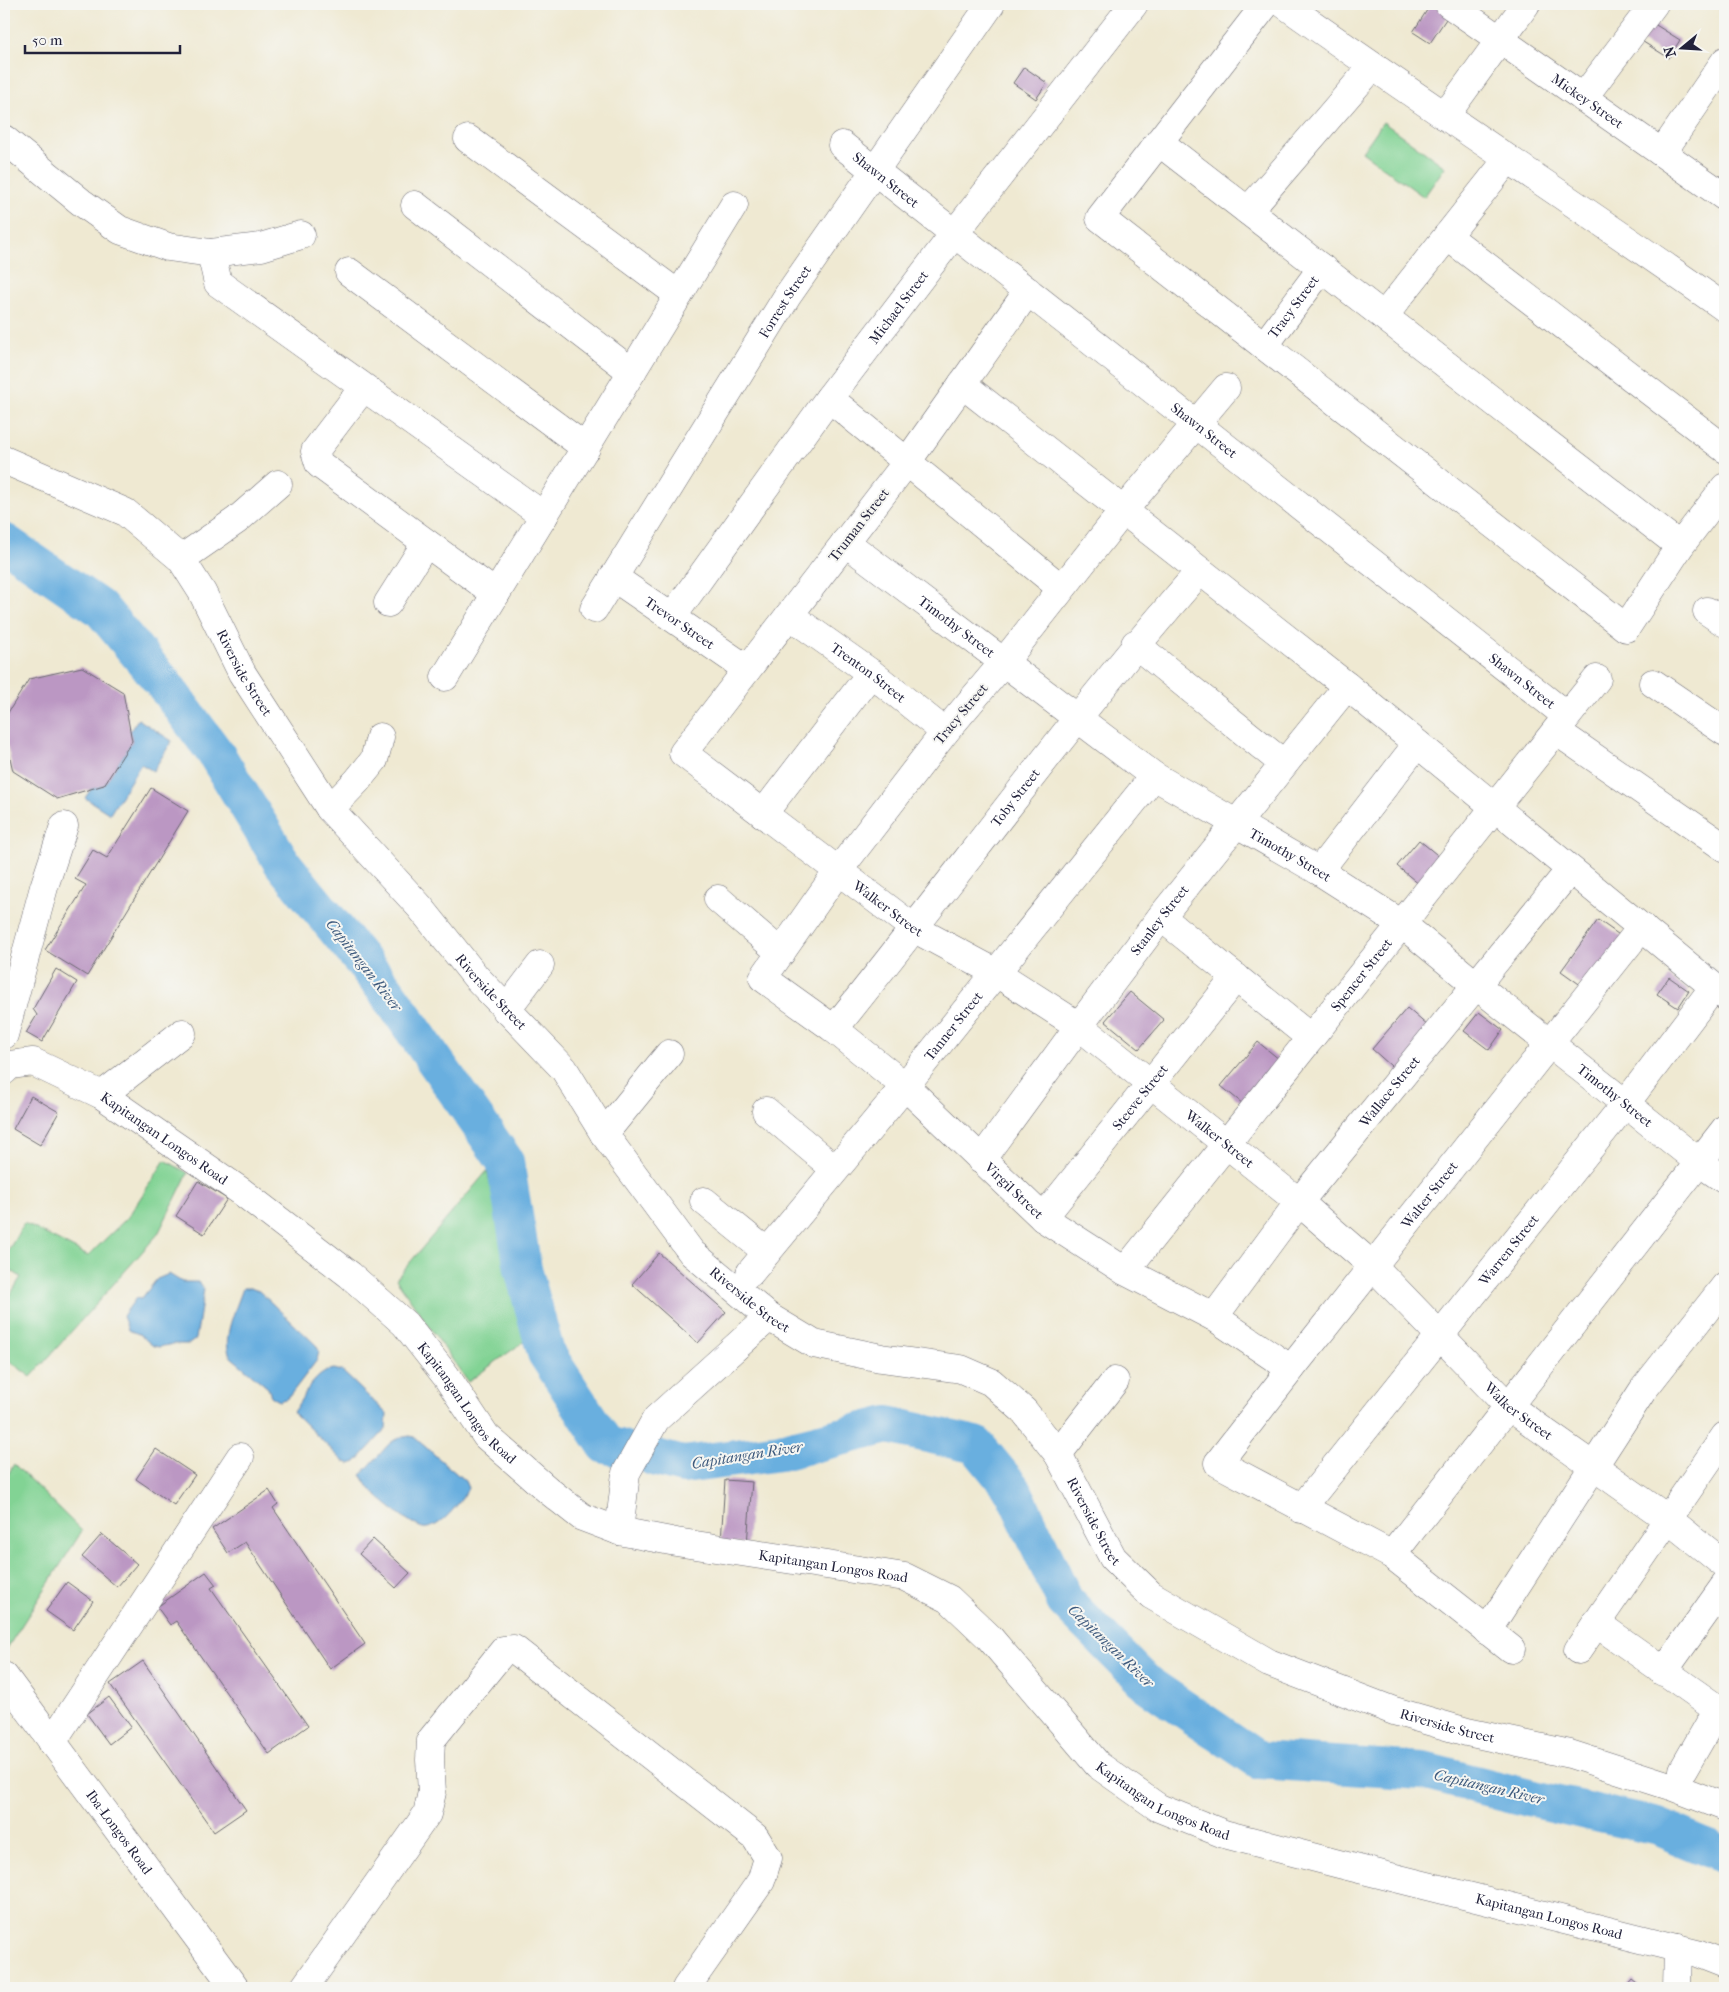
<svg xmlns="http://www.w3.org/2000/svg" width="1729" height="1992" font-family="'IM FELL French Canon',serif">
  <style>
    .green { fill: #82d394; stroke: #527a68 }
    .water { fill: #69afdf; stroke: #46688d }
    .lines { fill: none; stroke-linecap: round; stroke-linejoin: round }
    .river { stroke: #69afdf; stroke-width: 38 }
    .building { fill: #bb97c3 }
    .minor-casing { stroke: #6a6870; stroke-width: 29 }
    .minor { stroke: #fff; stroke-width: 28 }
    .labels { text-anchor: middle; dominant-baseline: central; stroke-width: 4; stroke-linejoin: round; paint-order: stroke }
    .street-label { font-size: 14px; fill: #22223b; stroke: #f6f6f2 }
    .water-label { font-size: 15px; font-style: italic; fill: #3e5a7d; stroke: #f6f6f2 }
  </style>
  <rect width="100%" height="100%" fill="#f6f6f2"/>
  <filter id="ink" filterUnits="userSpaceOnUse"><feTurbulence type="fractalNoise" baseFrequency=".02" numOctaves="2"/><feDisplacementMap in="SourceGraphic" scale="10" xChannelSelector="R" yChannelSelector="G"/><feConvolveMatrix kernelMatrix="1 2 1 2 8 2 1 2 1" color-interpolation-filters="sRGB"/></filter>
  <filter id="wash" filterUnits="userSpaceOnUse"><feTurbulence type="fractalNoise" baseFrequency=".0096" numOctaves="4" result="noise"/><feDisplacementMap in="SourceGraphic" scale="20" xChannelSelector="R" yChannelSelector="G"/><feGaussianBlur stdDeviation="1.12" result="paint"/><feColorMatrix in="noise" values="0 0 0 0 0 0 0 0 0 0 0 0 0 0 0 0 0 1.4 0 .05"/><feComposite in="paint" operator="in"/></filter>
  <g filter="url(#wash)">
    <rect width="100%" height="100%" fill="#efe9d2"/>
    <!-- green -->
    <g class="green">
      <path d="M1383,122L1445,167L1424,197L1362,152Z"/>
      <path d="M165,1160L188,1173L158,1234L31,1377L4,1357V1305L21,1277L4,1266V1258L24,1223L88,1256L128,1217Z"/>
      <path d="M487,1171L530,1337L468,1382L396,1279Z"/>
      <path d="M14,1464L82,1531L4,1653V1481Z"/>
    </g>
    <!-- water -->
    <g class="water">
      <path d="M138,719L172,741L153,771L141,764L110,814L85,798L91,789L104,785L132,741L130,731Z"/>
      <path d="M169,1274L182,1282H198L204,1289L196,1339L189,1344H174L158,1347L152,1345L139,1334L128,1330L123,1316L136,1298L141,1299L157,1279Z"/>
      <path d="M243,1288H250L259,1291L316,1345L319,1351L317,1360L288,1398L279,1401L271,1396L268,1388L231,1357C220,1340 237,1307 243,1288Z"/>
      <path d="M334,1369L342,1371L387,1414L386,1429L356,1462L350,1464L343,1461L293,1412C304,1397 314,1372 334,1369Z"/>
      <path d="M410,1436L414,1437L465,1481L468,1488C462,1501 439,1531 423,1528C413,1526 380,1500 372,1491C368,1487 365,1480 361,1475L390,1443L398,1438Z"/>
    </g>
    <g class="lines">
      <!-- river -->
      <g class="river">
        <path d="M4,542L101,609L163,683L216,754L283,864L384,988L505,1161L523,1269L546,1353L606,1445L620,1448"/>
        <path d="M653,1457L683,1465L780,1452L888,1425L976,1445L1013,1490L1065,1601L1147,1684L1259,1760L1423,1771L1533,1799L1658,1827L1725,1855"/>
      </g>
    </g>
    <g id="blocks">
      <!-- building -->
      <g class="building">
        <path d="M1431,4H1436L1450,13L1430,43L1413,32Z"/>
        <path d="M1651,22L1680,40L1669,58L1640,40Z"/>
        <path d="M1024,67L1047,83L1036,99L1013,83Z"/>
        <path d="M82,667L123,692L132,741L104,785L57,799L13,771L4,732V719L29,679Z"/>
        <path d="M151,788L188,811L87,976L45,950L86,885L75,879L93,850L107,858Z"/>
        <path d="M1419,840L1442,859L1420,885L1397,866Z"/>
        <path d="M1598,920L1625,939L1589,991L1561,971Z"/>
        <path d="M56,969L77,982L42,1042L26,1033L37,1015L33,1009Z"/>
        <path d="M1669,977L1689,991L1678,1008L1657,994Z"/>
        <path d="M1130,992L1164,1020L1139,1049L1105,1021Z"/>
        <path d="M1407,1008L1436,1033L1400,1074L1372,1049Z"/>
        <path d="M1479,1012L1503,1030L1489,1050L1464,1031Z"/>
        <path d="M1258,1042L1285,1064L1248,1108L1221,1086Z"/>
        <path d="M31,1096L59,1112L40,1145L13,1129Z"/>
        <path d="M198,1181L227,1199L204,1234L176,1216Z"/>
        <path d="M659,1253L726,1312L698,1343L632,1284Z"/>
        <path d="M156,1449L195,1475L174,1505L136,1479Z"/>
        <path d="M725,1480L752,1482L747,1544L721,1542Z"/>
        <path d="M269,1490L278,1504L273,1508L365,1644L330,1669L245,1542L228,1553L212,1529Z"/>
        <path d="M102,1534L137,1564L117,1587L82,1557Z"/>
        <path d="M373,1539L410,1573L396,1588L359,1554Z"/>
        <path d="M206,1572L216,1585L211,1588L308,1726L269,1754L176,1621L170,1625L157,1607Z"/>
        <path d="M67,1582L93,1601L73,1630L46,1611Z"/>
        <path d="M143,1661L246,1810L214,1832L110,1684Z"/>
        <path d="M109,1697L131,1727L109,1744L87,1714Z"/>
        <path d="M1632,1980L1642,1988H1625Z"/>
      </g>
    </g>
  </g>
  <g filter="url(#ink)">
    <use href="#blocks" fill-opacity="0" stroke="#6a6870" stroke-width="1"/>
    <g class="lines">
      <!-- minor casing -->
      <g class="minor-casing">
        <g id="minor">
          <path d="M1266,4L1100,218L1626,628L1680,546L1725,487"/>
          <path d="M1284,4C1430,108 1579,205 1725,308"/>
          <path id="s1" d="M1449,4L1725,197"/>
          <path d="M1583,98L1654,4"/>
          <path d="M1445,116L1526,4"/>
          <path d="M4,139L81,202L120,230L168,247L211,253L261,247L301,235"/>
          <path d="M468,139L679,295"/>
          <path d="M1159,142L1680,546"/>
          <path id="s2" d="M842,145L1567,716"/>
          <path d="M1662,153L1725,61"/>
          <path d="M415,205L632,372"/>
          <path d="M1248,211L1372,67"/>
          <path d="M1447,236L1725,449"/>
          <path d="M211,253L218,283L544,516"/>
          <path d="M349,272L586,448"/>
          <path id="s3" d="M1028,291L907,462L683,753L915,929L995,972L1079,1026L1299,1202L1373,1266L1508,1406L1668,1519L1725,1565"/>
          <path d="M1384,316L1508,159"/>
          <path id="s4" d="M1264,346L1322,268"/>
          <path d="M962,384L1347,686L1725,996"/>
          <path d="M363,388L315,451L319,464L496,594"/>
          <path id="s5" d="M1226,388L1124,510L1004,662L945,732L838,871L763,978L834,1029L905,1086L1043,1218L1125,1271L1214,1317L1291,1369"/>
          <path d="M829,398L1061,588"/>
          <path id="s6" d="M4,460L125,512L181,559L202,592L242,673L330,809L420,907L476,977L564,1069L604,1134L692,1253L769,1317L814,1344L881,1358L961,1369L991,1382L1024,1411L1058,1454L1113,1558L1151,1595L1269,1663L1394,1711L1467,1732L1570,1754L1673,1787L1725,1807"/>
          <path id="s7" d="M845,542L1154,776L1319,871L1402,924L1476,985L1699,1162L1725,1180"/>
          <path d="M181,559L237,520L278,484"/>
          <path id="s8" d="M613,577L747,669"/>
          <path d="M388,603L426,543"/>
          <path id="s9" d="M594,609L788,295L991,4"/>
          <path d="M1707,611L1725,623"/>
          <path id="s10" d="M789,615L871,673L945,732"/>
          <path id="s11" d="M672,617L829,398L954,234L1134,4"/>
          <path d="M1135,644L1284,764"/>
          <path d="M445,677L734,205"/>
          <path d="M1653,683L1725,732"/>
          <path d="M1556,731L1725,848"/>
          <path d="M330,809L357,781L374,760L380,737"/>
          <path d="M763,814L871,673"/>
          <path d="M1319,871L1417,744"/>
          <path d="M718,899L781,953"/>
          <path d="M1161,917L1311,1038"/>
          <path d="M506,1010L540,965"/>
          <path id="s12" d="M834,1029C957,877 1071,718 1200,571"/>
          <path d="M4,1035L44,887L64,826"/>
          <path id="s13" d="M4,1071L10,1065L33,1062L102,1095L242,1192L350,1275L405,1324L446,1376L486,1436L549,1491L582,1517L619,1531L676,1542L905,1577L949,1599L989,1637L1098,1765L1159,1808L1224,1834L1339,1864L1697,1953L1725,1964"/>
          <path d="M102,1095L182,1033"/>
          <path d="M766,1111L835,1169"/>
          <path d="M604,1134L669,1054"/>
          <path id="s14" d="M981,1160L1079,1026L1161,917L1347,686"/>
          <path d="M704,1201L767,1252"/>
          <path id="s15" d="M1043,1218L1236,977"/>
          <path id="s16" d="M1125,1271L1597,679"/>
          <path id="s17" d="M750,1273L905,1086L1154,776"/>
          <path id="s18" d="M1214,1317L1299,1202L1570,870"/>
          <path d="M1058,1454L1115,1381"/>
          <path id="s19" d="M1301,1509L1626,1103L1714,987"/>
          <path d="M619,1531L626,1473L656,1419L769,1317"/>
          <path d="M1392,1555L1725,1129"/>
          <path d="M1596,1623L1725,1714"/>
          <path d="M1487,1631L1643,1390L1725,1286"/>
          <path id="s20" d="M1511,1649L1392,1555L1218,1463L1291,1369L1642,927"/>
          <path d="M1578,1650L1725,1436"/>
          <path d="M1663,1672L1725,1585"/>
          <path id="s21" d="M4,1676L235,1988"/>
          <path d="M52,1742L240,1457"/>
          <path d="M1683,1770L1718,1709"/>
          <path d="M304,1988L427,1814L432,1792L430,1760L431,1740L504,1650L514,1649L755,1837L768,1858L761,1881L686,1988"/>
          <path d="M1677,1988L1678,1948"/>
        </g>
      </g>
      <!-- minor -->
      <use href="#minor" class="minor"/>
    </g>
  </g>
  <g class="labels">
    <!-- street labels -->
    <g class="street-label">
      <text stroke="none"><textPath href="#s1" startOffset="169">Mickey Street</textPath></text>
      <text stroke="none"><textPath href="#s2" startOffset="56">Shawn Street</textPath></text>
      <text stroke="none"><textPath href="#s9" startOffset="362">Forrest Street</textPath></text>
      <text stroke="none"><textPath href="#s11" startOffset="384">Michael Street</textPath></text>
      <text stroke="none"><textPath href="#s4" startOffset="49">Tracy Street</textPath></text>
      <text stroke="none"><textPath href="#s2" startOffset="461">Shawn Street</textPath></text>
      <text transform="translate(859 525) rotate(-52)">Truman Street</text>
      <text stroke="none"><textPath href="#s8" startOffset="81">Trevor Street</textPath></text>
      <text stroke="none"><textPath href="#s7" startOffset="140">Timothy Street</textPath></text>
      <text stroke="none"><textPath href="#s6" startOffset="335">Riverside Street</textPath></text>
      <text stroke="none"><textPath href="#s10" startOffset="98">Trenton Street</textPath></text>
      <text stroke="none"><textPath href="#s2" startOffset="866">Shawn Street</textPath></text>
      <text transform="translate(961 714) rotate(-50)">Tracy Street</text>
      <text stroke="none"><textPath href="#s12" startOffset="294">Toby Street</textPath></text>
      <text stroke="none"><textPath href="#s7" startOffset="545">Timothy Street</textPath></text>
      <text stroke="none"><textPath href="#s3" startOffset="834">Walker Street</textPath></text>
      <text stroke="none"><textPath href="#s14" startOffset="299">Stanley Street</textPath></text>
      <text stroke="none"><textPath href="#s16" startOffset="379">Spencer Street</textPath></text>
      <text stroke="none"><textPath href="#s6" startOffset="740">Riverside Street</textPath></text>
      <text stroke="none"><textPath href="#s17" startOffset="320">Tanner Street</textPath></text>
      <text stroke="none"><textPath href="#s18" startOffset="286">Wallace Street</textPath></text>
      <text stroke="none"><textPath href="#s7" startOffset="950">Timothy Street</textPath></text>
      <text stroke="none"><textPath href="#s15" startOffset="155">Steeve Street</textPath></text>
      <text stroke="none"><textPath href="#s13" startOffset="184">Kapitangan Longos Road</textPath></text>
      <text stroke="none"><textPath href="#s3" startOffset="1239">Walker Street</textPath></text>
      <text stroke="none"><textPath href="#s5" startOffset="1080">Virgil Street</textPath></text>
      <text stroke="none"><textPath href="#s20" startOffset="690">Walter Street</textPath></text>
      <text stroke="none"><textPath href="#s19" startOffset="332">Warren Street</textPath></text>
      <text stroke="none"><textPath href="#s6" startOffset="1145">Riverside Street</textPath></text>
      <text stroke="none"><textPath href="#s13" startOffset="589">Kapitangan Longos Road</textPath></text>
      <text stroke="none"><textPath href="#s3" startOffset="1644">Walker Street</textPath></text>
      <text stroke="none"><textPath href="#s6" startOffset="1580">Riverside Street</textPath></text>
      <text stroke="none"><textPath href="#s13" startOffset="1009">Kapitangan Longos Road</textPath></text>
      <text stroke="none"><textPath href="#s6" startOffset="2000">Riverside Street</textPath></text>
      <text stroke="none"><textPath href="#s13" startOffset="1429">Kapitangan Longos Road</textPath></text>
      <text stroke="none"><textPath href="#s21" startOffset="194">Iba-Longos Road</textPath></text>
      <text stroke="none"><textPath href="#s13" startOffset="1834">Kapitangan Longos Road</textPath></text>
    </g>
    <!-- water labels -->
    <g class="water-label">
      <text transform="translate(364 965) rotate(52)">Capitangan River</text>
      <text transform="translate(747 1455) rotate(-9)">Capitangan River</text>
      <text transform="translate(1111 1646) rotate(44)">Capitangan River</text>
      <text transform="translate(1489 1787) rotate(13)">Capitangan River</text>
    </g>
  </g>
  <!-- margin -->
  <rect width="1729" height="1992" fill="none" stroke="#f6f6f2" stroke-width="20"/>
  <!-- north arrow -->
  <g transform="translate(1682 48) rotate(252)" stroke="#f6f6f2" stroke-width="4" paint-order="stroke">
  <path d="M0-4L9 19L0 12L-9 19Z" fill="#22223b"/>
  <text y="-8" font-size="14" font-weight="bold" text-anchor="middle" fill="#22223b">N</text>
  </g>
  <!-- scale -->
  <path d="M25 45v8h155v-8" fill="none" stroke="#22223b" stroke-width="2.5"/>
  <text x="32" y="45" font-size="15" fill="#22223b" stroke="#f6f6f2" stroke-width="4" paint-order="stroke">50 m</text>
</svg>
